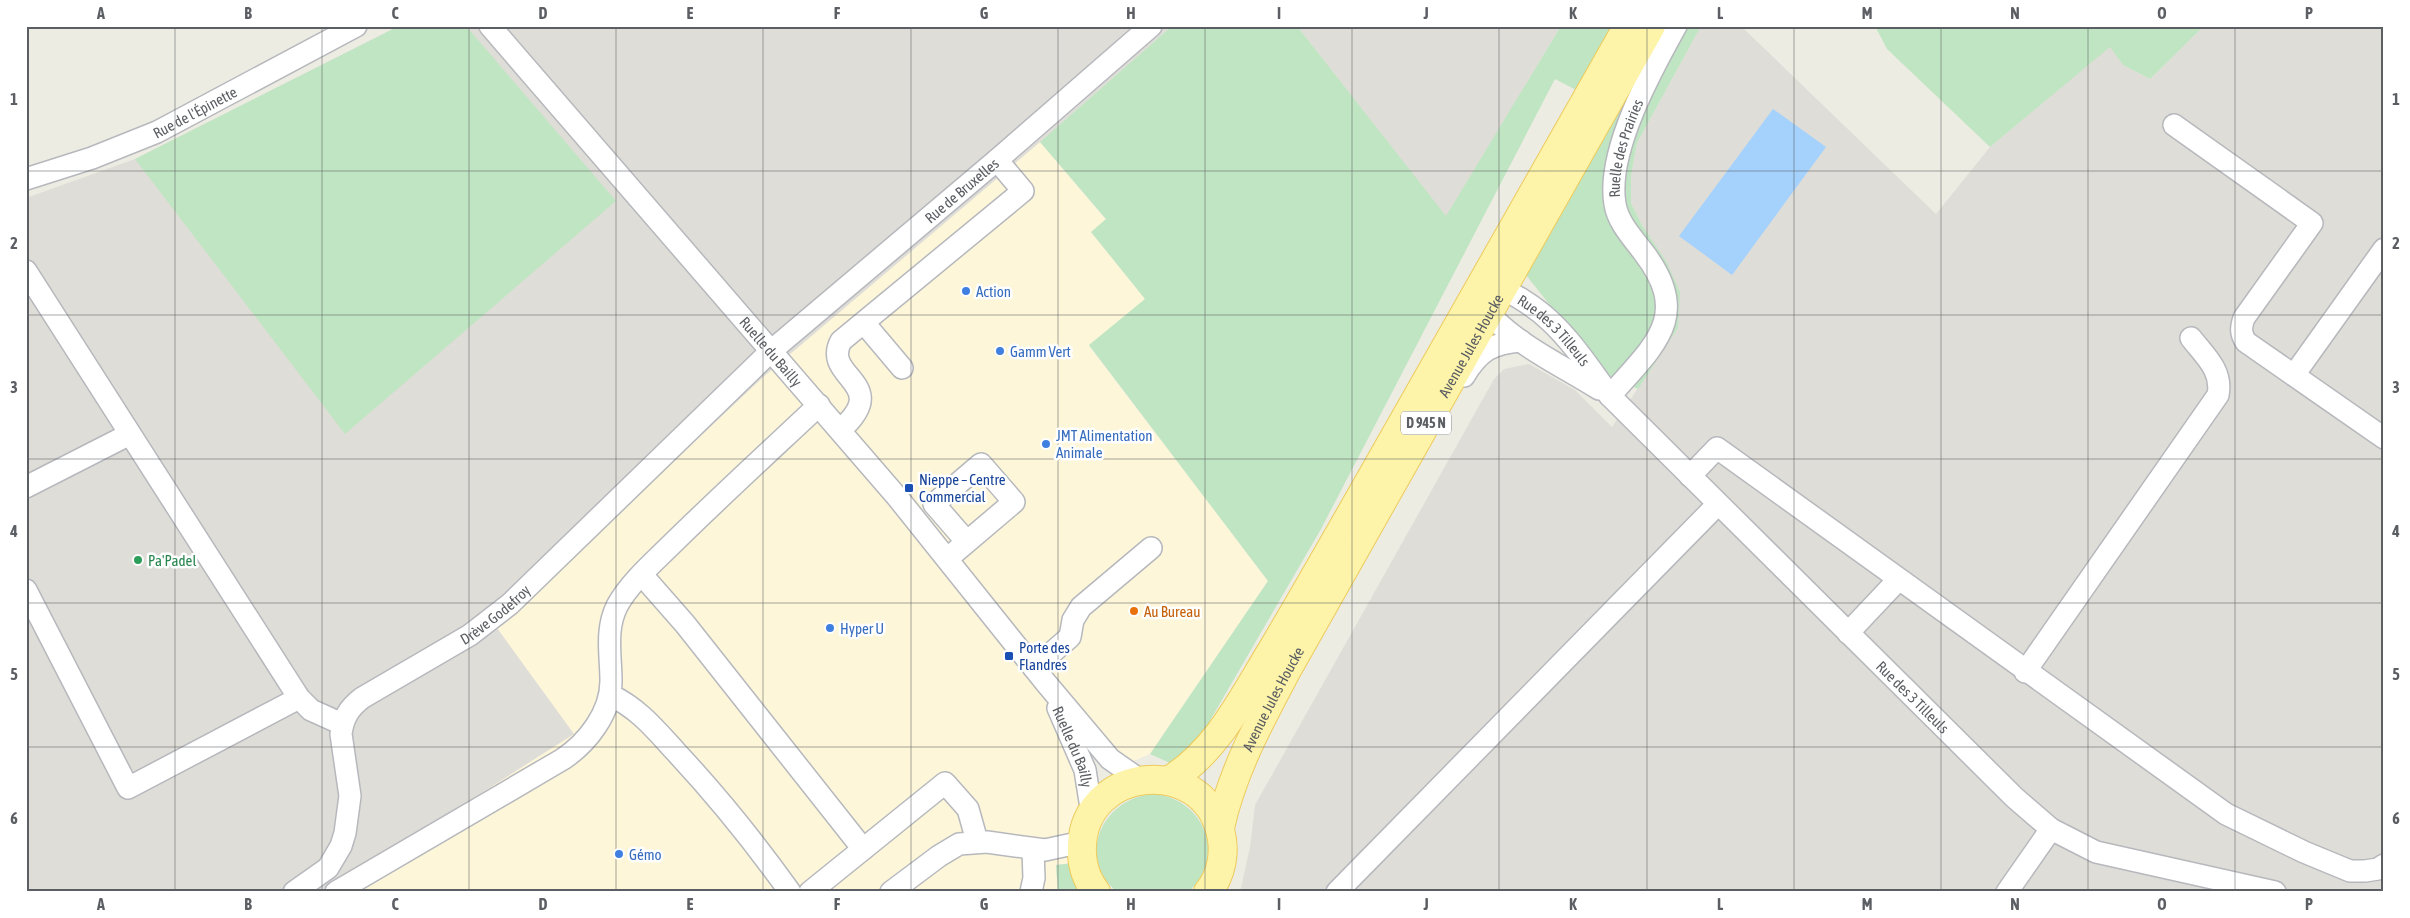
<svg xmlns="http://www.w3.org/2000/svg" width="2410" height="918" font-family="'Asap Condensed',sans-serif">
  <style>
    .commercial { fill: #fdf6d9 }
    .industrial { fill: #dfddd7 }
    .green { fill: #c0e5c2 }
    .water { fill: #a4d2fd }
    .lines { fill: none; stroke-linecap: round; stroke-linejoin: round }
    .minor-casing { stroke: #b6b8bd; stroke-width: 24 }
    .major-casing { stroke: #edcb5c; stroke-width: 30 }
    .minor { stroke: #fff; stroke-width: 21 }
    .major { stroke: #fdf3a9; stroke-width: 28 }
    .grid { fill: none; stroke: #5b5e63; stroke-width: 1; stroke-opacity: 0.55 }
    .shop-dot { fill: #3f7fe0; stroke: #fff; stroke-width: 2 }
    .transit-dot { fill: #1a4fb4; stroke: #fff; stroke-width: 2 }
    .leisure-dot { fill: #2e9e5b; stroke: #fff; stroke-width: 2 }
    .food-dot { fill: #e8710a; stroke: #fff; stroke-width: 2 }
    .labels { text-anchor: middle; dominant-baseline: central; stroke-width: 5; stroke-linejoin: round; paint-order: stroke }
    .shield { fill: #fff; stroke: #8c8e92; stroke-width: 1 }
    .shield-label { font-size: 14px; font-weight: bold; fill: #5b5e63 }
    .street-label { font-size: 15px; fill: #5b5e63; stroke: #fff }
    .shop-label { font-size: 15px; fill: #366cbe; stroke: #fff; text-anchor: start }
    .transit-label { font-size: 15px; fill: #164399; stroke: #fff; text-anchor: start }
    .leisure-label { font-size: 15px; fill: #27864d; stroke: #fff; text-anchor: start }
    .food-label { font-size: 15px; fill: #c56008; stroke: #fff; text-anchor: start }
    .neatline { fill: none; stroke: #5b5e63; stroke-width: 2 }
    .grid-label { font-size: 16px; text-anchor: middle; font-weight: bold; fill: #5b5e63 }
  </style>
  <rect width="100%" height="100%" fill="#edece3"/>
  <!-- commercial -->
  <path class="commercial" d="M1040,142L1106,220L1091,232L1145,299L1089,346L1268,581L1150,754L1129,763L1105,737L1074,765L1079,804L1074,836L1073,863L1056,865L1058,892H318L423,830L573,734L497,628L762,378Z"/>
  <!-- industrial -->
  <g class="industrial">
    <path d="M399,26H1172L1040,142L762,378L497,628L574,734L423,830L318,892H26V198L135,159Z"/>
    <path d="M1297,26H1561L1446,217Z"/>
    <path d="M1701,26H1741L1936,214L1990,147L2110,46L2123,65L2150,79L2204,26H2384V892H1240L1250,847L1255,805L1494,379L1504,369L1529,364L1575,390L1612,427L1678,328L1643,227L1631,203V176L1637,143Z"/>
  </g>
  <!-- green -->
  <g class="green">
    <path d="M399,26H466L616,201L345,434L135,159Z"/>
    <path d="M1172,26H1297L1446,216L1561,26H1612L1576,90L1555,79L1321,529L1197,743L1170,763L1150,754L1268,581L1089,345L1145,299L1091,232L1106,219L1040,142Z"/>
    <path d="M1662,26H1701L1637,143L1631,176V203L1643,227L1666,261L1680,292L1678,328L1638,389L1603,372L1526,275Z"/>
    <path d="M1875,26H2204L2150,79L2123,65L2110,47L1990,147L1887,49Z"/>
    <path d="M1155,794C1205,800 1227,857 1188,892H1117C1074,856 1104,796 1155,794Z"/>
    <path d="M1073,863L1081,892H1058L1056,865Z"/>
  </g>
  <!-- water -->
  <path class="water" d="M1773,109L1826,147L1732,275L1679,236Z"/>
  <g class="lines">
    <!-- minor casing -->
    <g class="minor-casing">
      <g id="minor">
        <path id="s1" d="M490,26L898,498L1046,683L1110,759L1140,780"/>
        <path d="M2174,125L2312,223L2244,318C2241,327 2240,333 2246,342L2384,438"/>
        <path id="s2" d="M26,179L92,158L157,132L356,26"/>
        <path d="M26,271L299,698L311,710L342,724"/>
        <path id="s3" d="M1491,282C1511,293 1532,304 1549,320C1573,342 1591,370 1610,396L2015,798L2051,829L2096,852L2275,892"/>
        <path d="M1479,302C1509,342 1558,363 1599,389"/>
        <path d="M864,323L902,368"/>
        <path d="M2294,375L2384,249"/>
        <path d="M1464,376C1479,351 1492,343 1521,341"/>
        <path id="s4" d="M1610,396C1653,346 1693,317 1644,253C1633,238 1618,223 1615,204C1606,152 1651,71 1676,26"/>
        <path d="M840,430C894,383 821,378 841,341L1023,191L997,160"/>
        <path d="M1690,476L1717,448L2226,814L2304,852L2350,871H2365L2378,869L2384,865"/>
        <path d="M26,487L130,434"/>
        <path d="M948,558L1014,502L981,464L934,504L967,542"/>
        <path d="M642,575L685,624L863,849"/>
        <path d="M26,590L128,788L299,698"/>
        <path d="M1848,633L1898,580"/>
        <path d="M1034,668L1070,637L1073,620L1081,607L1151,548"/>
        <path d="M2025,672L2218,395C2223,371 2205,356 2191,338"/>
        <path d="M610,695C638,708 655,729 676,752C717,796 755,843 790,892"/>
        <path id="s5" d="M1058,708L1085,770L1092,814"/>
        <path id="s6" d="M294,892L328,868L341,846L345,833L350,796L341,734C343,718 349,708 362,698L470,635L510,604L771,351L997,160L1151,26"/>
        <path d="M336,892L563,759C587,743 611,713 611,681C611,656 605,630 617,606C630,582 655,561 675,541C722,495 771,450 819,405"/>
        <path d="M810,892L945,783L968,809L977,841"/>
        <path d="M891,892L939,856L959,844L987,842L1045,850L1082,842"/>
        <path d="M1031,892L1034,878L1033,850"/>
        <path d="M1337,892L1718,504"/>
        <path d="M2007,892L2051,829"/>
      </g>
    </g>
    <!-- major casing -->
    <g class="major-casing">
      <g id="major">
        <path d="M1168,781C1217,752 1243,697 1272,650C1301,601 1329,552 1357,503C1448,344 1538,185 1628,26"/>
        <path id="s7" d="M1220,828C1232,771 1261,719 1288,668L1651,26"/>
        <path d="M1096,892C1086,879 1081,862 1082,845C1086,767 1200,755 1220,830C1226,851 1222,875 1208,892"/>
      </g>
    </g>
    <!-- minor -->
    <use href="#minor" class="minor"/>
    <!-- major -->
    <use href="#major" class="major"/>
  </g>
  <!-- grid -->
  <path class="grid" d="M175,26V892M322,26V892M469,26V892M616,26V892M763,26V892M911,26V892M1058,26V892M1205,26V892M1352,26V892M1499,26V892M1647,26V892M1794,26V892M1941,26V892M2088,26V892M2235,26V892M26,171H2384M26,315H2384M26,459H2384M26,603H2384M26,747H2384"/>
  <!-- markers -->
  <g class="shop-dot">
    <circle cx="966" cy="291" r="5"/>
    <circle cx="1000" cy="351" r="5"/>
    <circle cx="1046" cy="444" r="5"/>
    <circle cx="830" cy="628" r="5"/>
    <circle cx="619" cy="854" r="5"/>
  </g>
  <g class="transit-dot">
    <rect x="904" y="483" width="10" height="10" rx="2.5"/>
    <rect x="1004" y="651" width="10" height="10" rx="2.5"/>
  </g>
  <circle class="leisure-dot" cx="138" cy="560" r="5"/>
  <circle class="food-dot" cx="1134" cy="611" r="5"/>
  <g class="labels">
    <!-- shield labels -->
    <rect class="shield" x="1401" y="411.5" width="50" height="23" rx="4"/>
    <g class="shield-label">
      <text x="1426" y="423">D 945 N</text>
    </g>
    <!-- street labels -->
    <g class="street-label">
      <text stroke="none"><textPath href="#s2" startOffset="182">Rue de l'Épinette</textPath></text>
      <text stroke="none"><textPath href="#s4" startOffset="282">Ruelle des Prairies</textPath></text>
      <text stroke="none"><textPath href="#s6" startOffset="1012">Rue de Bruxelles</textPath></text>
      <text stroke="none"><textPath href="#s3" startOffset="80">Rue des 3 Tilleuls</textPath></text>
      <text stroke="none"><textPath href="#s7" startOffset="545">Avenue Jules Houcke</textPath></text>
      <text stroke="none"><textPath href="#s1" startOffset="430">Ruelle du Bailly</textPath></text>
      <text stroke="none"><textPath href="#s6" startOffset="381">Drève Godefroy</textPath></text>
      <text stroke="none"><textPath href="#s3" startOffset="594">Rue des 3 Tilleuls</textPath></text>
      <text stroke="none"><textPath href="#s7" startOffset="140">Avenue Jules Houcke</textPath></text>
      <text stroke="none"><textPath href="#s5" startOffset="42">Ruelle du Bailly</textPath></text>
    </g>
    <!-- shop labels -->
    <g class="shop-label">
      <text x="976" y="291">Action</text>
      <text x="1010" y="351">Gamm Vert</text>
      <text x="1056" y="435">JMT Alimentation<tspan x="1056" dy="17">Animale</tspan></text>
      <text x="840" y="628">Hyper U</text>
      <text x="629" y="854">Gémo</text>
    </g>
    <!-- transit labels -->
    <g class="transit-label">
      <text x="919" y="479">Nieppe – Centre<tspan x="919" dy="17">Commercial</tspan></text>
      <text x="1019" y="647">Porte des<tspan x="1019" dy="17">Flandres</tspan></text>
    </g>
    <!-- leisure labels -->
    <g class="leisure-label">
      <text x="148" y="560">Pa'Padel</text>
    </g>
    <!-- food labels -->
    <g class="food-label">
      <text x="1144" y="611">Au Bureau</text>
    </g>
  </g>
  <!-- border -->
  <rect width="2410" height="918" fill="none" stroke="#ffffff" stroke-width="55"/>
  <rect x="28" y="28" width="2354" height="862" class="neatline"/>
  <g class="grid-label">
    <text x="101" y="19">A</text>
    <text x="248" y="19">B</text>
    <text x="395" y="19">C</text>
    <text x="543" y="19">D</text>
    <text x="690" y="19">E</text>
    <text x="837" y="19">F</text>
    <text x="984" y="19">G</text>
    <text x="1131" y="19">H</text>
    <text x="1279" y="19">I</text>
    <text x="1426" y="19">J</text>
    <text x="1573" y="19">K</text>
    <text x="1720" y="19">L</text>
    <text x="1867" y="19">M</text>
    <text x="2015" y="19">N</text>
    <text x="2162" y="19">O</text>
    <text x="2309" y="19">P</text>
    <text x="14" y="105">1</text>
    <text x="2396" y="105">1</text>
    <text x="14" y="249">2</text>
    <text x="2396" y="249">2</text>
    <text x="14" y="393">3</text>
    <text x="2396" y="393">3</text>
    <text x="14" y="537">4</text>
    <text x="2396" y="537">4</text>
    <text x="14" y="680">5</text>
    <text x="2396" y="680">5</text>
    <text x="14" y="824">6</text>
    <text x="2396" y="824">6</text>
    <text x="101" y="910">A</text>
    <text x="248" y="910">B</text>
    <text x="395" y="910">C</text>
    <text x="543" y="910">D</text>
    <text x="690" y="910">E</text>
    <text x="837" y="910">F</text>
    <text x="984" y="910">G</text>
    <text x="1131" y="910">H</text>
    <text x="1279" y="910">I</text>
    <text x="1426" y="910">J</text>
    <text x="1573" y="910">K</text>
    <text x="1720" y="910">L</text>
    <text x="1867" y="910">M</text>
    <text x="2015" y="910">N</text>
    <text x="2162" y="910">O</text>
    <text x="2309" y="910">P</text>
  </g>
</svg>
